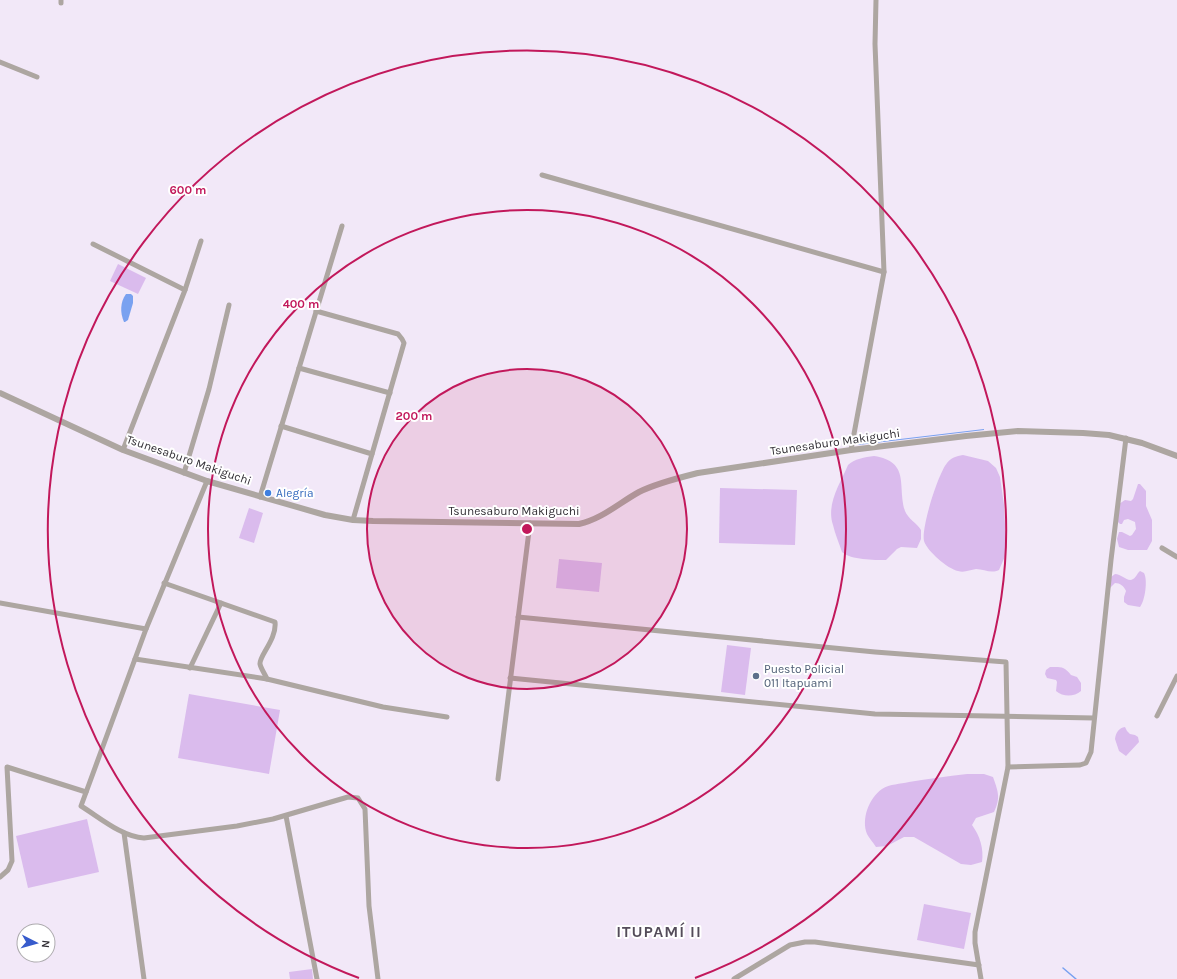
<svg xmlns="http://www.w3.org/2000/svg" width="1177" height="979" font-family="Karla,sans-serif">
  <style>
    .green { fill: #dabbed }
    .water { fill: #79a1f0 }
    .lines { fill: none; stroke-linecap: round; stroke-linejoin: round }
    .stream { stroke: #79a1f0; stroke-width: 1.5 }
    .minor { stroke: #ada6a1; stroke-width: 5 }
    .tertiary { stroke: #ada6a1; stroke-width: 6 }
    .ring { fill: none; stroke: #c2185b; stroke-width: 2 }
    .shop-dot { fill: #3f7fe0; stroke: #fff; stroke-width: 1.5 }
    .service-dot { fill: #5c6f8a; stroke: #fff; stroke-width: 1.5 }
    .labels { text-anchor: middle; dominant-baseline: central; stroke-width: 4; stroke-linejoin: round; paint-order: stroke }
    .street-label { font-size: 12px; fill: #312e34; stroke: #fff }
    .shop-label { font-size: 12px; fill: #366cbe; stroke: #fff; text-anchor: start }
    .service-label { font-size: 12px; fill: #4e5e75; stroke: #fff; text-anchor: start }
    .district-label { font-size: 16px; font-weight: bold; letter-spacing: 1px; fill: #544c5a; stroke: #fff }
    .centre { fill: #c2185b; stroke: #fff; stroke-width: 2 }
    .ring-label { font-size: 12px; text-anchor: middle; font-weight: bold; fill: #c2185b; stroke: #fff; stroke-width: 4; stroke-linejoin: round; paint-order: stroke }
  </style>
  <rect width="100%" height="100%" fill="#f2e8f8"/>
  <!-- green -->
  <g class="green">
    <path d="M118,264L146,278L138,294L110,281Z"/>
    <path d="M963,455L988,461L996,468L1000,477L1004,505L1006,544V554L999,570C991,574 984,569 976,569C970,570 964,573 958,571C948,569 927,551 924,541C921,528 938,474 947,463C951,458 956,456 963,455Z"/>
    <path d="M874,456C911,462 897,486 905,511C908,519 917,523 921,530V539L917,548L901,547L897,549L886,560C874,560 851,560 842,552C839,543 835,534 833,525C826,504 840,484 848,465C854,459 865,457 874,456Z"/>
    <path d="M1138,484H1140L1146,491V506L1152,520V541L1147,550H1128L1119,547L1117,539L1119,532H1122L1130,536L1132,535L1136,529L1135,522L1128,519L1124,520L1122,524H1120L1116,520L1119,504L1125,500L1131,501L1133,499Z"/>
    <path d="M720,488L797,490L795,545L719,543Z"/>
    <path d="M249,508L263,513L254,543L239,538Z"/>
    <path d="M559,559L602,563L599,592L556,588Z"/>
    <path d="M1140,571L1144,573C1148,580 1145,601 1140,607L1128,605L1124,602V597L1126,591C1124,586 1120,583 1115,583L1110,588L1111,577L1115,574C1122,574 1128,583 1133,579C1136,578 1137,573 1140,571Z"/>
    <path d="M727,645L751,648L745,695L721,692Z"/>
    <path d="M1050,667C1061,667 1064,666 1071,675L1077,677L1081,683V691C1074,697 1063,697 1056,691L1057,682L1056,680L1047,678L1045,674L1046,670Z"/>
    <path d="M189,694L280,710L269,774L178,758Z"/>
    <path d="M1125,727L1127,731L1130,734L1135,735L1138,737L1139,742L1126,756L1119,751L1115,739C1116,732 1119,728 1125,727Z"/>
    <path d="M967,774H984L993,777C998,791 1001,798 994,812L976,818L972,825C980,836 984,849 982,862L971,865L961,864L914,837H904L887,846L876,847C873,842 869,838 867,834C861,819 869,798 882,789C890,784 900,784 909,782C928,779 947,776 967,774Z"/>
    <path d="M87,819L99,872L28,888L16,836Z"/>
    <path d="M924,904L971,913L964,949L917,940Z"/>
    <path d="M312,969L313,979H290L289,972Z"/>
  </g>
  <!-- water -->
  <g class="water">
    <path d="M126,294H131L133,296V303L128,320L125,322H124C120,313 120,302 126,294Z"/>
    <path d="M984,429V430L858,445V444Z"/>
  </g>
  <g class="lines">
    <!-- stream -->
    <path class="stream" d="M1063,968L1076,979"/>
    <!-- minor -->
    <g class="minor">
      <path d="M61,3V0"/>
      <path d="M0,62L37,77"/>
      <path d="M542,175L884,272"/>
      <path d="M93,244L185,290L123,450"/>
      <path d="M185,290L201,241"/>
      <path d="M316,311L398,334L402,339L404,343L353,520"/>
      <path d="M299,368L390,393"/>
      <path d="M281,426L372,454"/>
      <path d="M851,450L884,272L875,44L876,0"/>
      <path d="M184,473L209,389L229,305"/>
      <path d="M207,481L146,629L81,806C99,817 122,837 144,838L237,826L273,819L348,797L358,798L365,809L369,906L378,979"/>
      <path d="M260,497L342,226"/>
      <path d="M1162,548L1177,557"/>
      <path d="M164,583L275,622C277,639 259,656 260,664C261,669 265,674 267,679"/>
      <path d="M0,603L146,629"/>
      <path d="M518,617L875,652L1006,662L1008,767L975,932V943L981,979"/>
      <path d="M135,659L267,679L383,707L447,717"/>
      <path d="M190,668L221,603"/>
      <path d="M510,678L875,714L1094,718"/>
      <path d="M1157,716L1177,676"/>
      <path d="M1008,767L1080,765L1086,763L1091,752L1111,560L1126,438"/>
      <path d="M498,779L530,523"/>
      <path d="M286,816L317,979"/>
      <path d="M124,833L144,979"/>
      <path d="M0,877L8,870L12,861L7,767L86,792"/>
      <path d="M734,979L790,945L805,942H815L979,965"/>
    </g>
    <!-- tertiary -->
    <path class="tertiary" d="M0,393L123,450L207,481L325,515L353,520L373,521L579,524C602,519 619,503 639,492C657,483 678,478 698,473L851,450L966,436L1018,431L1083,433L1109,435L1142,443L1177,456"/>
  </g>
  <!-- distance rings -->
  <circle cx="527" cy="529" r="160" fill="#c2185b" fill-opacity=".12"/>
  <g class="ring">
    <circle cx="527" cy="529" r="160"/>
    <circle cx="527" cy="529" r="319"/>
    <path d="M359 978A479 479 0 1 1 695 978"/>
  </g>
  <!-- markers -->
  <circle class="shop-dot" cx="268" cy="493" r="4"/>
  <circle class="service-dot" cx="756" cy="676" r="4"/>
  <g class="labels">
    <!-- street labels -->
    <g class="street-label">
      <text transform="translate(835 442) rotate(-8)">Tsunesaburo Makiguchi</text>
      <text transform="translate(189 460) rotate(19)">Tsunesaburo Makiguchi</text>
      <text x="514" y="511">Tsunesaburo Makiguchi</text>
    </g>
    <!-- shop labels -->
    <g class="shop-label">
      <text x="276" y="493">Alegría</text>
    </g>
    <!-- service labels -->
    <g class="service-label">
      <text x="764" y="669">Puesto Policial<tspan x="764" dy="14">011 Itapuami</tspan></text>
    </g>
    <!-- district labels -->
    <g class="district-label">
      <text x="659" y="931">ITUPAMÍ II</text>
    </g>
  </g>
  <circle cx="527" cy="529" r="6" class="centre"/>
  <g class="ring-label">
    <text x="188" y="194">600 m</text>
    <text x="301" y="308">400 m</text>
    <text x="414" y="420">200 m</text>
  </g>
  <!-- north arrow -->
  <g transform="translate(36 943) rotate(96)"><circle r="19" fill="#ffffff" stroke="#adabae"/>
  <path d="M0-3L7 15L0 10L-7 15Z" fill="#375bcc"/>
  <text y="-6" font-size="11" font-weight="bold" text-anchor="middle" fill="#312e34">N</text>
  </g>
</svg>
